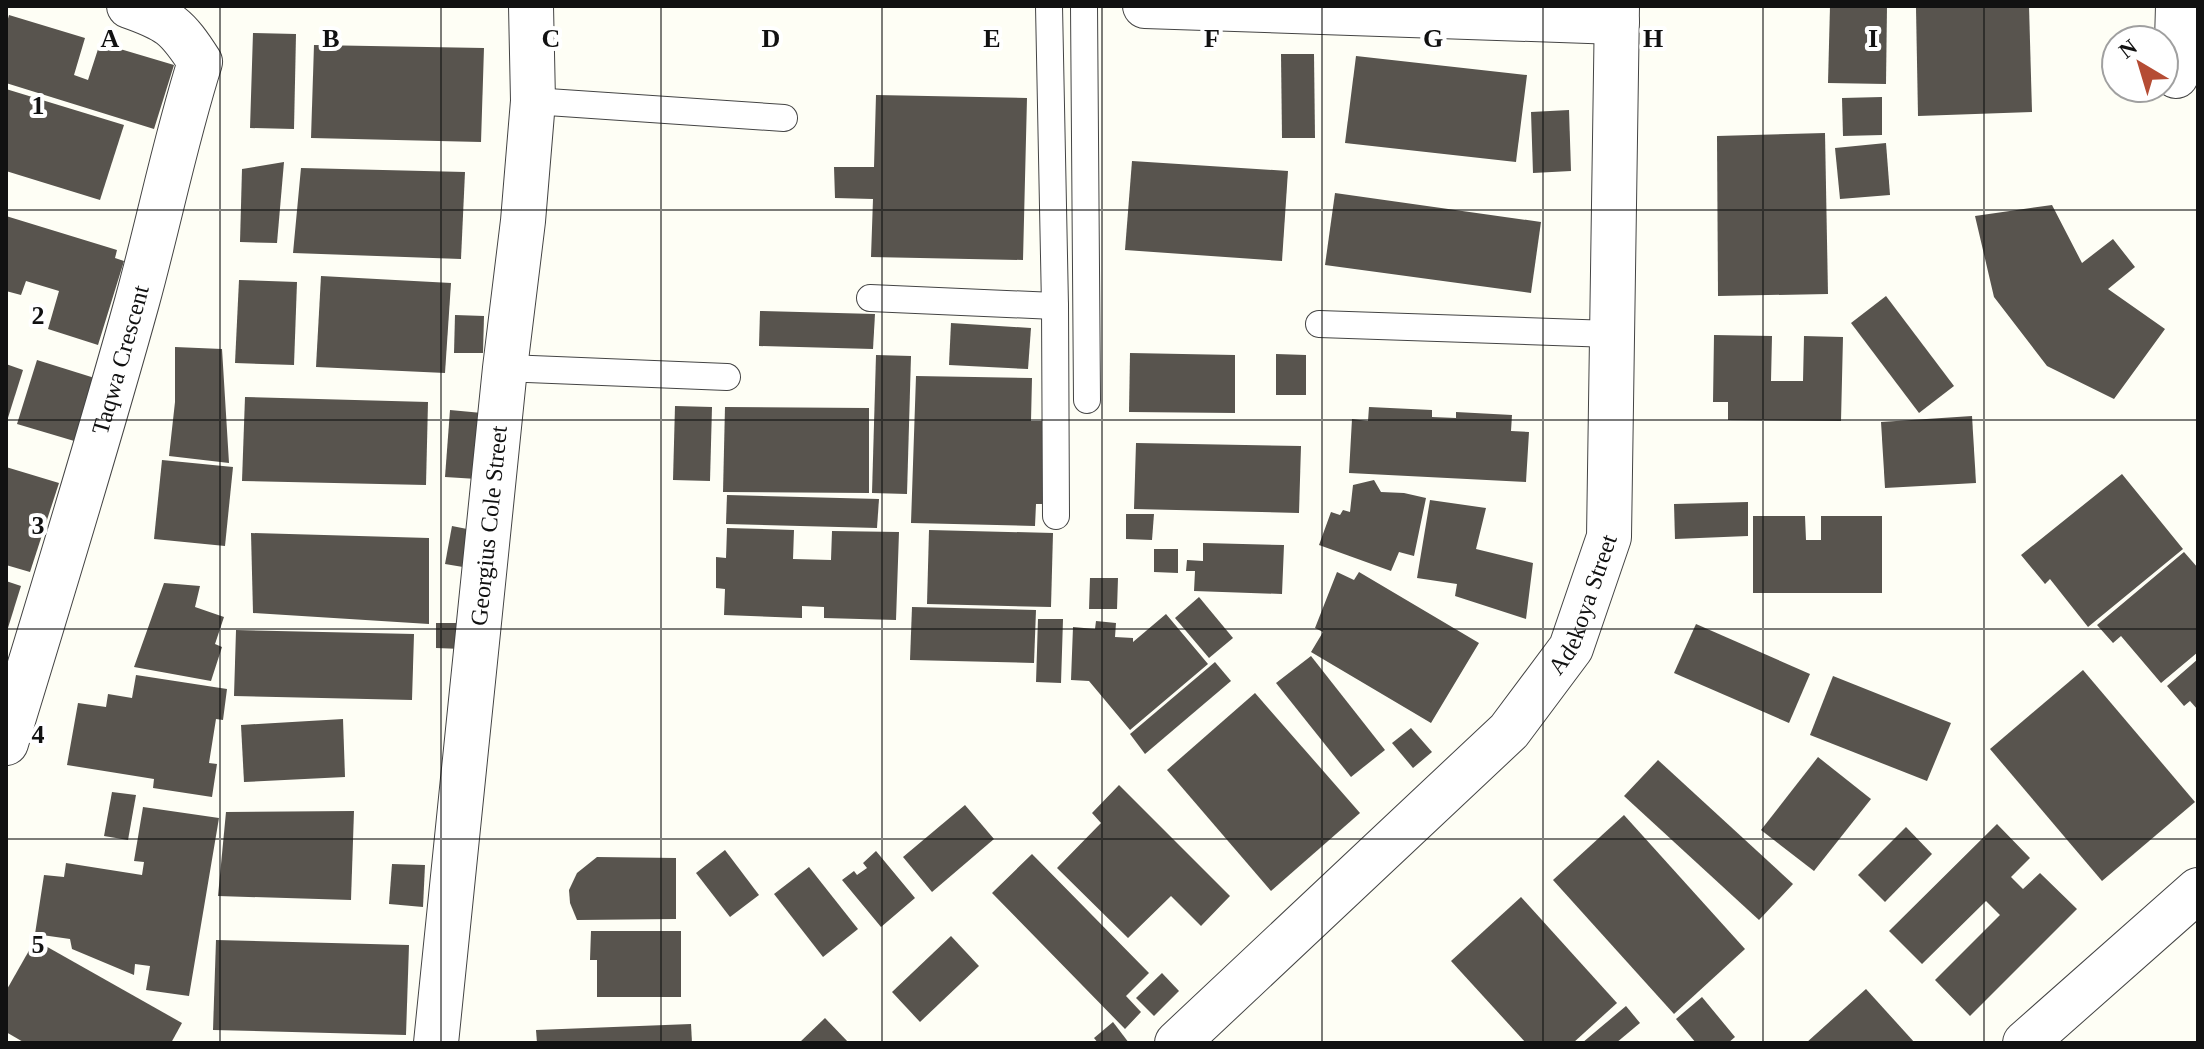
<svg xmlns="http://www.w3.org/2000/svg" width="2204" height="1049" font-family="Georgia,serif">
  <style>
    .building { fill: #58544e }
    .lines { fill: none; stroke-linecap: round; stroke-linejoin: round }
    .lane-casing { stroke: #444; stroke-width: 28 }
    .street-casing { stroke: #444; stroke-width: 46 }
    .lane { stroke: #fff; stroke-width: 26 }
    .street { stroke: #fff; stroke-width: 44 }
    .grid { fill: none; stroke: #111; stroke-width: 2; stroke-opacity: 0.55 }
    .labels { text-anchor: middle; dominant-baseline: central; stroke-width: 8; stroke-linejoin: round; paint-order: stroke }
    .street-label { font-size: 24px; fill: #111; stroke: #fff }
    .grid-label { font-size: 26px; text-anchor: middle; font-weight: bold; fill: #111; stroke: #fff; stroke-width: 8; stroke-linejoin: round; paint-order: stroke }
  </style>
  <rect width="100%" height="100%" fill="#fefef5"/>
  <!-- building -->
  <g class="building">
    <path d="M1830,6H1887L1886,84L1828,83Z"/>
    <path d="M1972,6H2029L2032,112L1918,116L1916,8Z"/>
    <path d="M9,15L85,38L74,75L88,80L100,43L174,65L154,129L6,83V26Z"/>
    <path d="M253,33L296,34L294,129L250,128Z"/>
    <path d="M314,45L484,48L481,142L311,138Z"/>
    <path d="M1281,54H1314L1315,138H1282Z"/>
    <path d="M1356,56L1527,75L1516,162L1345,143Z"/>
    <path d="M6,89L124,125L100,200L6,171Z"/>
    <path d="M876,95L1027,98L1023,260L871,257L873,199L835,198L834,167H874Z"/>
    <path d="M1882,97V135L1843,136L1842,98Z"/>
    <path d="M1569,110L1571,171L1533,173L1531,112Z"/>
    <path d="M1825,133L1828,294L1718,296L1717,136Z"/>
    <path d="M1886,143L1890,195L1840,199L1835,148Z"/>
    <path d="M1132,161L1288,171L1282,261L1125,250Z"/>
    <path d="M284,162L277,243L240,242L242,169Z"/>
    <path d="M301,168L465,172L461,259L293,253Z"/>
    <path d="M1335,193L1541,222L1531,293L1325,265Z"/>
    <path d="M2052,205L2082,263L2113,239L2135,267L2108,289L2165,329L2114,399L2047,366L1994,297L1975,216Z"/>
    <path d="M6,216L117,250L115,258L124,261L98,345L48,329L59,291L26,281L21,295L6,291Z"/>
    <path d="M321,276L451,283L445,373L316,367Z"/>
    <path d="M239,280L297,282L294,365L235,363Z"/>
    <path d="M1886,296L1954,386L1919,413L1851,323Z"/>
    <path d="M760,311L875,314L873,349L759,346Z"/>
    <path d="M455,315L484,316L483,353H454Z"/>
    <path d="M951,323L1031,328L1028,369L949,365Z"/>
    <path d="M1714,335L1772,336L1771,381H1803L1804,336L1843,337L1841,421L1728,420V402H1713Z"/>
    <path d="M175,347L222,349L229,463L169,456L175,402Z"/>
    <path d="M1130,353L1235,355V413L1129,412Z"/>
    <path d="M1276,354L1306,355V395H1276Z"/>
    <path d="M876,355L911,356L907,494L872,493Z"/>
    <path d="M37,360L101,380L81,443L17,424Z"/>
    <path d="M6,364L23,370L7,421H6Z"/>
    <path d="M916,376L1032,378L1031,421H1049L1047,504H1036L1035,526L911,523Z"/>
    <path d="M245,397L428,402L426,485L242,481Z"/>
    <path d="M675,406L712,407L710,481L673,480Z"/>
    <path d="M725,407L869,408V493L723,492Z"/>
    <path d="M1369,407L1432,410V417L1456,418V412L1512,415L1511,431L1529,432L1526,482L1349,473L1352,419L1368,421Z"/>
    <path d="M450,410L482,413L477,479L445,477Z"/>
    <path d="M1972,416L1976,483L1885,488L1881,422Z"/>
    <path d="M1136,443L1301,446L1299,513L1134,509Z"/>
    <path d="M162,460L233,467L225,546L154,539Z"/>
    <path d="M6,467L59,483L30,572L6,565Z"/>
    <path d="M2122,474L2183,549L2088,627L2050,579L2045,584L2021,555Z"/>
    <path d="M1374,480L1381,492L1404,493L1426,498L1414,556L1399,552L1391,571L1319,545L1331,512L1340,515L1343,510L1350,512L1353,485Z"/>
    <path d="M727,495L879,499L877,528L726,524Z"/>
    <path d="M1430,500L1486,508L1476,549L1533,563L1526,619L1455,596L1457,584L1417,578Z"/>
    <path d="M1748,502V536L1675,539L1674,504Z"/>
    <path d="M1126,514H1154L1152,540L1126,539Z"/>
    <path d="M1753,516H1805L1806,540H1821V516H1882V593H1753Z"/>
    <path d="M452,526L477,531L469,568L445,564Z"/>
    <path d="M727,528L794,530L793,559L831,560L832,531L899,532L896,620L824,618V607L802,606V618L724,615L725,589L716,588V557L726,558Z"/>
    <path d="M929,530L1053,533L1051,607L927,604Z"/>
    <path d="M251,533L429,538V624L253,613Z"/>
    <path d="M1203,543L1284,545L1282,594L1194,591L1195,571H1186L1187,560L1203,561Z"/>
    <path d="M1154,549H1178V573L1154,572Z"/>
    <path d="M2184,552L2198,568V652L2161,683L2121,636L2113,643L2097,625Z"/>
    <path d="M1337,572L1354,580L1359,572L1479,643L1431,723L1311,652L1323,632L1315,628Z"/>
    <path d="M1090,578H1118L1117,609H1089Z"/>
    <path d="M6,581L21,586L7,631H6Z"/>
    <path d="M164,583L200,586L195,607L224,617L215,644L222,647L211,681L134,667Z"/>
    <path d="M1199,597L1233,638L1209,658L1175,618Z"/>
    <path d="M912,607L1036,610L1034,663L910,660Z"/>
    <path d="M1166,614L1208,664L1130,730L1089,681L1071,680L1073,627L1095,629L1096,621L1116,623L1115,637L1133,638V642Z"/>
    <path d="M1038,619H1063L1061,683L1036,682Z"/>
    <path d="M436,623H462V649L436,648Z"/>
    <path d="M1696,624L1810,674L1789,723L1674,673Z"/>
    <path d="M236,630L414,634L412,700L234,696Z"/>
    <path d="M1311,656L1385,750L1351,777L1276,683Z"/>
    <path d="M2198,659V710L2190,701L2184,706L2167,686Z"/>
    <path d="M1215,662L1231,681L1145,754L1130,734Z"/>
    <path d="M2083,670L2195,802L2102,881L1990,749Z"/>
    <path d="M136,675L227,689L223,720L216,719L209,763L217,764L212,797L153,788L154,779L67,765L78,703L106,707L108,694L132,698Z"/>
    <path d="M1833,676L1951,723L1927,781L1810,735Z"/>
    <path d="M1255,693L1360,813L1271,891L1167,770Z"/>
    <path d="M343,719L345,777L244,782L241,725Z"/>
    <path d="M1411,728L1432,752L1413,768L1392,743Z"/>
    <path d="M1818,757L1871,799L1814,871L1761,830Z"/>
    <path d="M1658,760L1793,884L1759,920L1624,796Z"/>
    <path d="M1119,785L1230,896L1201,926L1171,896L1128,938L1057,868L1101,823L1092,813Z"/>
    <path d="M112,792L136,795L128,840L104,836Z"/>
    <path d="M965,805L994,839L932,892L903,857Z"/>
    <path d="M143,807L219,818L189,996L146,990L150,966L135,964L134,975L72,949L70,939L35,934L44,875L64,877L66,863L142,875L144,862L134,861Z"/>
    <path d="M354,811L351,900L218,896L226,812Z"/>
    <path d="M1624,815L1745,949L1674,1014L1553,880Z"/>
    <path d="M1997,824L2030,858L2011,877L2023,889L2040,873L2077,909L1970,1016L1935,980L2000,915L1986,901L1922,964L1889,931Z"/>
    <path d="M1906,827L1932,854L1885,902L1858,875Z"/>
    <path d="M725,850L759,895L730,917L696,873Z"/>
    <path d="M876,851L915,898L881,927L842,880L854,871L857,875L867,868L863,863Z"/>
    <path d="M1032,854L1149,973L1126,996L1141,1012L1125,1029L992,893Z"/>
    <path d="M597,857L676,858V919L577,920L570,903L569,890L577,873Z"/>
    <path d="M392,864L425,865L423,907L389,904Z"/>
    <path d="M809,867L858,929L823,957L774,894Z"/>
    <path d="M1521,897L1617,1003L1573,1043H1526L1451,961Z"/>
    <path d="M591,931H681V997H597V960H590Z"/>
    <path d="M951,936L979,966L920,1022L892,992Z"/>
    <path d="M35,940L182,1023L171,1043H25L6,1032V991Z"/>
    <path d="M216,940L409,945L406,1035L213,1030Z"/>
    <path d="M1162,973L1179,991L1154,1016L1136,998Z"/>
    <path d="M1866,989L1915,1043H1806Z"/>
    <path d="M1702,997L1735,1037L1728,1043H1696L1676,1019Z"/>
    <path d="M1626,1006L1640,1023L1616,1043H1582Z"/>
    <path d="M825,1018L849,1043H799Z"/>
    <path d="M1113,1022L1129,1043H1098L1094,1038Z"/>
    <path d="M691,1024L692,1043H537L536,1030Z"/>
  </g>
  <g class="lines">
    <!-- lane casing -->
    <g class="lane-casing">
      <g id="lane">
        <path d="M1049,6L1055,306L1056,516"/>
        <path d="M1084,6L1087,400"/>
        <path d="M533,101L784,118"/>
        <path d="M870,298L1055,306"/>
        <path d="M1319,324L1611,334"/>
        <path d="M505,368L727,377"/>
      </g>
    </g>
    <!-- street casing -->
    <g class="street-casing">
      <g id="street">
        <path d="M1145,6L1617,22"/>
        <path d="M2176,76L2178,6"/>
        <path id="s1" d="M6,743C51,596 96,450 137,302C159,222 175,141 200,62C177,26 169,20 129,6"/>
        <path id="s2" d="M436,1043L505,368L523,221L533,101L531,6"/>
        <path id="s3" d="M1177,1043L1509,731L1571,648L1609,537L1617,6"/>
        <path d="M2025,1043L2198,890"/>
      </g>
    </g>
    <!-- lane -->
    <use href="#lane" class="lane"/>
    <!-- street -->
    <use href="#street" class="street"/>
  </g>
  <!-- grid -->
  <path class="grid" d="M220,6V1043M441,6V1043M661,6V1043M882,6V1043M1102,6V1043M1322,6V1043M1543,6V1043M1763,6V1043M1984,6V1043M6,210H2198M6,420H2198M6,629H2198M6,839H2198"/>
  <g class="labels">
    <!-- street labels -->
    <g class="street-label">
      <text stroke="none"><textPath href="#s1" startOffset="400">Taqwa Crescent</textPath></text>
      <text stroke="none"><textPath href="#s2" startOffset="520">Georgius Cole Street</textPath></text>
      <text stroke="none"><textPath href="#s3" startOffset="604">Adekoya Street</textPath></text>
    </g>
  </g>
  <g class="grid-label">
    <text x="110" y="47">A</text>
    <text x="331" y="47">B</text>
    <text x="551" y="47">C</text>
    <text x="771" y="47">D</text>
    <text x="992" y="47">E</text>
    <text x="1212" y="47">F</text>
    <text x="1433" y="47">G</text>
    <text x="1653" y="47">H</text>
    <text x="1873" y="47">I</text>
    <text x="38" y="114">1</text>
    <text x="38" y="324">2</text>
    <text x="38" y="534">3</text>
    <text x="38" y="743">4</text>
    <text x="38" y="953">5</text>
  </g>
  <!-- border -->
  <rect width="2204" height="1049" fill="none" stroke="#111111" stroke-width="16"/>
  <!-- north arrow -->
  <g transform="translate(2140 64) rotate(322)"><circle r="38" fill="#ffffff" stroke="#a0a0a0" stroke-width="2"/>
  <path d="M0-6L14 30L0 20L-14 30Z" fill="#b54c34"/>
  <text y="-12" font-size="22" font-weight="bold" text-anchor="middle" fill="#111111">N</text>
  </g>
</svg>
